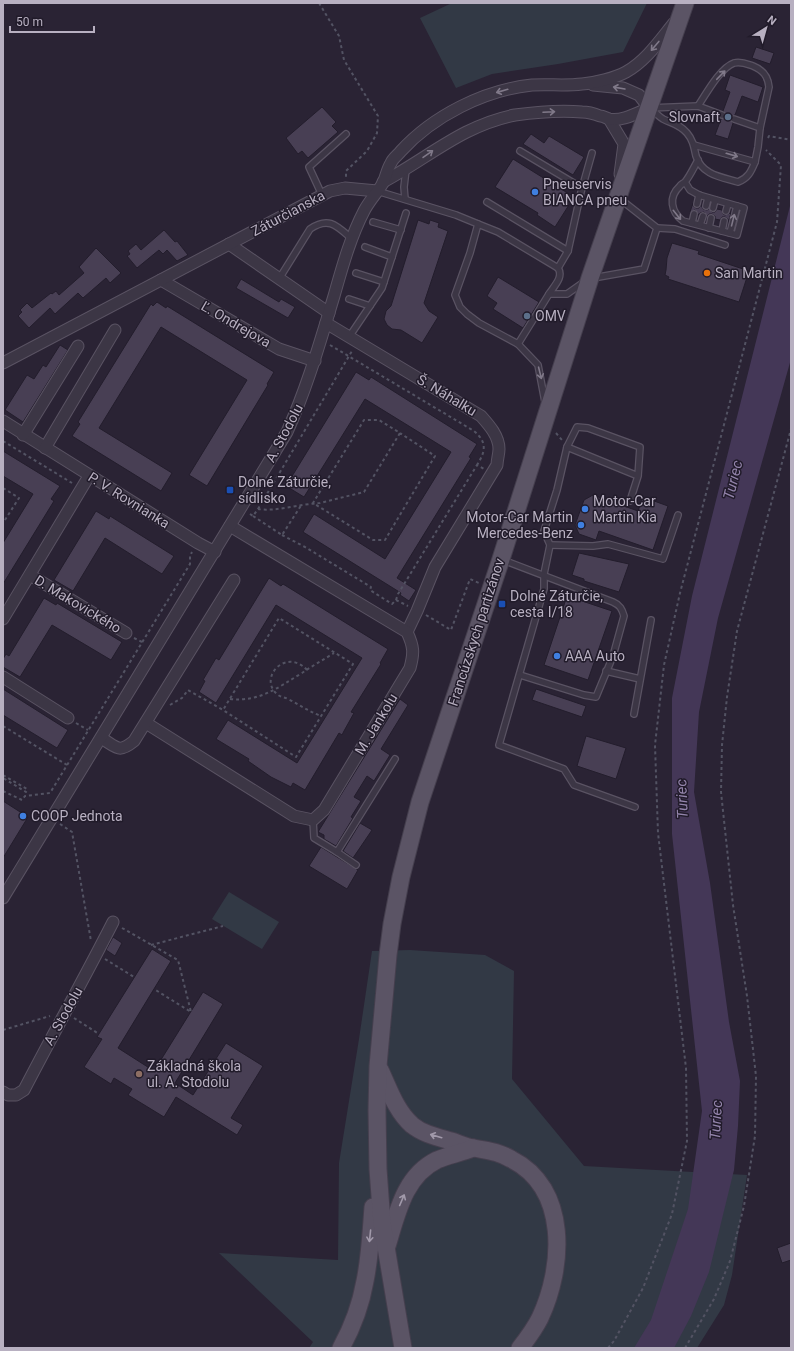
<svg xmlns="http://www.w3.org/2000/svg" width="794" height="1351" font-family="Roboto,sans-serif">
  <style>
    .green { fill: #323945 }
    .water { fill: #443757 }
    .building { fill: #483f54; stroke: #231d2c }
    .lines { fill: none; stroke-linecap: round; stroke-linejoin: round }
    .service-casing { stroke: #5a5363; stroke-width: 8 }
    .minor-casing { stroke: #5a5363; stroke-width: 13 }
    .primary-casing { stroke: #453f4e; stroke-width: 19 }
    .path { stroke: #535363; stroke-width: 2; stroke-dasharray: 3 3; stroke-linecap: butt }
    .service { stroke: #3c3645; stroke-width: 5.5 }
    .minor { stroke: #3c3645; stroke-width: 11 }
    .primary { stroke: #5b5465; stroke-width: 17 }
    .oneway { stroke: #807989 }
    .oneway2 { stroke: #a199aa }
    .service-dot { fill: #5c6f8a; stroke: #211b2a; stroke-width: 1.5 }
    .shop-dot { fill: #3f7fe0; stroke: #211b2a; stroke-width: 1.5 }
    .food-dot { fill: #e8710a; stroke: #211b2a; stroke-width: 1.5 }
    .transit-dot { fill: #1a4fb4; stroke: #211b2a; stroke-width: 1.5 }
    .education-dot { fill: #8d6e63; stroke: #211b2a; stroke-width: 1.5 }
    .labels { text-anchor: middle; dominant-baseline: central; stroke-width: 3; stroke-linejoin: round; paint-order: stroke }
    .poi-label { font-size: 14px; fill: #b8b0c1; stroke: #211b2a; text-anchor: start }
    .street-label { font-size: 14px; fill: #b8b0c1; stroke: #211b2a }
    .water-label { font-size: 15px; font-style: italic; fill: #9384ab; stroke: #211b2a }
  </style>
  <rect width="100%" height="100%" fill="#2a2334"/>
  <!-- green -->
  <g class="green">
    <path d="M452,3H647L623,52L558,64L492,74L456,88L420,18Z"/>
    <path d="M229,892L279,922L262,949L212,919Z"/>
    <path d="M410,950L485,955L514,971L512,1079L584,1166L747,1175L732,1275L724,1305L697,1348H309L313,1342L219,1253L338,1260L339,1163L359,1039L372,951Z"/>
  </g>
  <!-- water -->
  <path class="water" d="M791,202V359L718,618L699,712L694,792L710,883L729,1022L740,1081L738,1126L734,1170L709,1272L691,1316L674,1348H634L651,1320L688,1209L702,1111L672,834V698L692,596Z"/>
  <!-- building -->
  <g class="building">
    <path d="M756,47L774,53L770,64L752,58Z"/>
    <path d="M730,75L763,87L758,102L742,96L735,115L732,116L730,118L731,121L733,123L728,139L715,135L721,119L724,118L726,116L725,113L723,111L730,92L725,90Z"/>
    <path d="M322,107L336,122L332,126L338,132L308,158L302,151L298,154L286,138Z"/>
    <path d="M531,134L544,143L549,136L584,157L573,175L523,144Z"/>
    <path d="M513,159L574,197L555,227L537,215L538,213L495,187Z"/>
    <path d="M693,203V206L696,208H699L701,205L703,209L707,210L709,209L712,212H715L717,209L722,210L723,214L725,215L731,213L728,223V219L725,217H722L720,220L715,219V216L712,214H709L707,216L706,214L704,212L700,213L699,215L695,210L690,212Z"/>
    <path d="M418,220L429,224L430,220L439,223L438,227L448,231L424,303L429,311L438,317L422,343L401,330L392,329L387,325L384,319L386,311L391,306Z"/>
    <path d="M164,230L175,242L177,241L188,255L177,261L167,250L163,254L159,250L137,268L127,256L130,254L128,251L136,244L141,250Z"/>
    <path d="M672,243L699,251L698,254L749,271L739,302L668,279L669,277L665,275L666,270L667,258Z"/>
    <path d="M96,248L121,273L110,283L106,278L83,298L78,293L55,314L50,308L29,328L18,316L22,312L20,310L27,303L32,308L51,293L52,294L56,291L59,295L84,273L79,267Z"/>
    <path d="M498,277L539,302L523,328L493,309L497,303L487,296Z"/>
    <path d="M241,279L279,302L281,299L295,307L288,318L236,288Z"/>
    <path d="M157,302L166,308L167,306L274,372L267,384L268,385L207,486L189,475L247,380L161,327L99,428L172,473L161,491L72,436L80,424L78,422L151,304L153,306Z"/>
    <path d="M60,345L68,350L23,422L5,410L27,375L34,379L43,365L46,367Z"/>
    <path d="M356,372L369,380L371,377L477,444L469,457L471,458L397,578L416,590L409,601L400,595L401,593L303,532L314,514L385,559L451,452L365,399L304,497L286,486Z"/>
    <path d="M3,451L60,486L51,499L54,501L3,584V543L33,494L3,476Z"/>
    <path d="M593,495L638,511L643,497L668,506L653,550L599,531L596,540L579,534L575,525L584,500Z"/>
    <path d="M96,511L109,519L110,516L174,556L162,574L105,538L73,591L54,580Z"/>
    <path d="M579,553L629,564L619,592L584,581V579L572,575Z"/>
    <path d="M269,578L281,586L283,584L388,649L380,663L381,664L351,712L354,713L344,731L342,735L339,733L305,790L293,783L291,787L271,777L248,761L249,759L216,739L228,720L297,763L362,658L276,605L216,703L199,692L205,681L203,680L216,658L219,660Z"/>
    <path d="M567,596L612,611L588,680L544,665Z"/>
    <path d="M44,598L56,605L57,603L122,642L111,660L52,625L20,677L3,667V659L6,654L9,656Z"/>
    <path d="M3,689L68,730L57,748L3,715Z"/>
    <path d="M536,689L586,706L582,717L532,700Z"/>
    <path d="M400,699L408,705L381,749L390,755L374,781L367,776L354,797L361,801L351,817L353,818L336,846L324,839V835L318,832Z"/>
    <path d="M586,736L626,748L616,779L577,766Z"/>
    <path d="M3,801L28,817L3,858Z"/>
    <path d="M360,823L372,830L353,858L343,851Z"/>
    <path d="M321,847L358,870L347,889L309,866Z"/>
    <path d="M113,937L122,943L115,956L106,950Z"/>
    <path d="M152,949L171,961L118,1048L154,1071L203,992L223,1004L175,1083L193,1095L226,1043L263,1066L231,1118L243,1125L237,1135L176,1097L164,1117L128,1095L132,1089L114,1078L111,1084L84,1067L102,1039L97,1037Z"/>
    <path d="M791,1243V1260L782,1263L777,1248Z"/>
  </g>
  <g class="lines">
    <!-- service casing -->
    <g class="service-casing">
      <g id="service">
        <path d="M698,106C706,94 720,68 734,63C741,61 747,64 753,66C763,70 768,76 769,87L760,128"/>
        <path d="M722,115L698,106L649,108C654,111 658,116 663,119C673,124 679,124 687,133C693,140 694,147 696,156C702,175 721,177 738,182C748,178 751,172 755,162"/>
        <path d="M694,145L755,162L758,147L760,128L734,119"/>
        <path d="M520,151L582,188"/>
        <path d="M685,182L690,190L699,195L744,208L737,235L683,221C671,212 668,197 680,186C680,185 684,183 685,182C690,176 694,167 698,160"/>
        <path d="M377,191L456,215L478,224L470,253L455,295L460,307L467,314L479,323L518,344L538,365L545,402"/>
        <path d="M322,195L309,167L346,134"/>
        <path d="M405,199L404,187L406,170"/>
        <path d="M487,202L568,251"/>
        <path d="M697,204L699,195"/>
        <path d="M706,206L708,198"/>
        <path d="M713,208L715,200"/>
        <path d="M726,211L728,204"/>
        <path d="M373,222L401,230"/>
        <path d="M692,223L694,214"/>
        <path d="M478,224L498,232L558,268C564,277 554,286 549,294"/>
        <path d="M700,225L703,216"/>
        <path d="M657,228L675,229L725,245"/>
        <path d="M709,228L711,218"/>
        <path d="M722,231L724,221"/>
        <path d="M730,233L737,206"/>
        <path d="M365,247L392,257"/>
        <path d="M558,268L568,251L581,192L592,153"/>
        <path d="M356,273L384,282"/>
        <path d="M593,278L644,269L657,228L620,199"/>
        <path d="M279,279L310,229C329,216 337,226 352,239"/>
        <path d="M349,299L370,306"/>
        <path d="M349,337L382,288L406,213"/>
        <path d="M518,344L549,294H567L584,282"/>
        <path d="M567,447L557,490L544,531L550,545L544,574V589L499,745L564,769L574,785L635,807"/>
        <path d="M630,501L638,476L640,447L588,428L577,427L567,447L638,476"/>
        <path d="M550,545L593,546L608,544L663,559L678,515"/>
        <path d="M503,560L613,602C620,605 622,609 624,616L613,656L596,697L584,695L520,675"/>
        <path d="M606,671L640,679"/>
        <path d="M634,714L651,620"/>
        <path d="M313,820L314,838L337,852L395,759"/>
        <path d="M337,852L356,865"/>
      </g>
    </g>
    <!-- minor casing -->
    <g class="minor-casing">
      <g id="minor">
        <path d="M609,119L624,144L620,174"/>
        <path d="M383,182C428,158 463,125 515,115C537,112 560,110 582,112C588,112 595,114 600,116C603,116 606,118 609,119C621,122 637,113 649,108L639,95L623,88L593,85"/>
        <path d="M229,244L329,313"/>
        <path d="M161,280L279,349L315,361"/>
        <path d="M326,323L481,416C489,425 499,436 499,449C499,454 497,460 497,465L435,567L417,611L407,632"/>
        <path d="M3,363L330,191L345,188L377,191"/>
        <path d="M3,421L198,543L215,552"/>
        <path d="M23,435L78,346"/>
        <path d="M45,448L115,330"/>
        <path d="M30,575L126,633"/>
        <path d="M3,619L89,476"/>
        <path d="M3,677L68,718"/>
        <path d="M146,723L294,816L313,820L324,810L410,668C414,653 414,647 407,632L230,526"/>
        <path d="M101,738C117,747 118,754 134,741L234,580"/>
        <path d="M3,898L287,432C307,388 320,342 334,296C342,268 350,238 364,211C369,201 377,193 383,183C386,177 387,169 391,163C393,158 398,155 401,151C433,116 484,90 532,85C549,84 565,86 582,84C595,83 615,78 626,72C646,61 660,40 674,23"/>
        <path d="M3,1092L8,1095H16L24,1090C53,1034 84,979 113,922"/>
      </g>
    </g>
    <!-- primary casing -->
    <g class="primary-casing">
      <g id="primary">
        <path d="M380,1070C389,1089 396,1111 412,1125C423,1134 437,1137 451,1141C458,1143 466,1147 474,1148C489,1151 497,1151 511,1159C569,1188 564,1267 540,1318C535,1328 527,1339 520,1348"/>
        <path d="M387,1246C397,1214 404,1176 437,1160C449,1155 461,1153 473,1148"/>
        <path d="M341,1348C352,1328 361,1304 365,1281C370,1257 371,1232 373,1207"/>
        <path d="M403,1348L382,1223L378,1169L377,1110L378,1066L388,955L392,924L401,877L420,802L501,559L590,278L685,3"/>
      </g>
    </g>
    <!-- path -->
    <g class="path">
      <path d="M319,3L339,36L344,60L378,116L377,133L367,151L346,171V177"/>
      <path d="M768,138L769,136L791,140"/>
      <path d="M330,345L474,431C487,442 486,451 477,465"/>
      <path d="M556,433L562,440"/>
      <path d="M3,441L72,483"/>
      <path d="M3,488L19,498L3,523"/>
      <path d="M258,509L352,351"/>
      <path d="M250,514L253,516L258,509C275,512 300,504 320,503L364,492L400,433L379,420H364L313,503L373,540H385L435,456L400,433"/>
      <path d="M253,516L282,535L302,504"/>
      <path d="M282,535L305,547L371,587L370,590L392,604L396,600L408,606"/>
      <path d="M396,600L398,594L477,465L484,469"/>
      <path d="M426,615L451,630L470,579L479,583"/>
      <path d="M134,638L142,642"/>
      <path d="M307,670C286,647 258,678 277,694C280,697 284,697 288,699C300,705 308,711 321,716"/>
      <path d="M230,699C260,702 277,688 302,673C312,666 323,660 334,653"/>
      <path d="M170,705L182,698L188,690L223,710L279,618L353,664L296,757L223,710"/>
      <path d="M76,723L88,730"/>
      <path d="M3,726L67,765"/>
      <path d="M3,775L27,789L26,792L3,778"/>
      <path d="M3,791L22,800L25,796L50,793L190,564V556L192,552"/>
      <path d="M60,824L72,832L91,941"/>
      <path d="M122,928L178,960L191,1012L154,989"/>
      <path d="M151,945L223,926"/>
      <path d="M105,959L134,977"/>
      <path d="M74,1018L99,1034"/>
      <path d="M3,1030L50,1016"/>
      <path d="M608,1348L614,1341L643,1288L672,1214L687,1141L686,1068L658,833L655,745L664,665L680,593L777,222L781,165L766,150"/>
      <path d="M685,1348L714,1299L730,1261L744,1206L755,1136L756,1076L747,996L733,905L721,792L722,745L727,697L737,631L791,429"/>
    </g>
    <!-- service -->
    <use href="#service" class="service"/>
    <!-- minor -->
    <use href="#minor" class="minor"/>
    <!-- primary -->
    <use href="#primary" class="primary"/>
  </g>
  <!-- one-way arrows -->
  <defs><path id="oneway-shaft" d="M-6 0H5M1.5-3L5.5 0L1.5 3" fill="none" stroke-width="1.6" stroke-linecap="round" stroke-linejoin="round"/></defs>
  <g class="oneway">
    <use href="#oneway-shaft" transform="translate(655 46) rotate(130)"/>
    <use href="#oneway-shaft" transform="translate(721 75) rotate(-46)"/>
    <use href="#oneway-shaft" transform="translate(619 88) rotate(-170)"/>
    <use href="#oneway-shaft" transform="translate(502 91) rotate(164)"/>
    <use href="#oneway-shaft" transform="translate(549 112) rotate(-3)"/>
    <use href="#oneway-shaft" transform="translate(428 154) rotate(-35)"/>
    <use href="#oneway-shaft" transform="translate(732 155) rotate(16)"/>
    <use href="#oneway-shaft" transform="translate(677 215) rotate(51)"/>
    <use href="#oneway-shaft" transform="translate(733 220) rotate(-76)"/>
    <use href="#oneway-shaft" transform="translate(540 373) rotate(76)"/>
  </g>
  <g class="oneway2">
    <use href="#oneway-shaft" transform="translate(436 1136) rotate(-164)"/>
    <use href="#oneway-shaft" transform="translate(402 1200) rotate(-67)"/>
    <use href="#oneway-shaft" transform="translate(370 1236) rotate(96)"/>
  </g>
  <!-- markers -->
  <g class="service-dot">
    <circle cx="728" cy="117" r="4"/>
    <circle cx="527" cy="316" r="4"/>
  </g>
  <g class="shop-dot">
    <circle cx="535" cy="192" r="4"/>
    <circle cx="585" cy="509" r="4"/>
    <circle cx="581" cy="525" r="4"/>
    <circle cx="557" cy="656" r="4"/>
    <circle cx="23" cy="816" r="4"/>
  </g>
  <circle class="food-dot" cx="707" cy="273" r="4"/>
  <g class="transit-dot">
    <rect x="226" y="486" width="8" height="8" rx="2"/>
    <rect x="498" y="600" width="8" height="8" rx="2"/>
  </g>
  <circle class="education-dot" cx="139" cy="1074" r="4"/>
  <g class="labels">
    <!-- poi labels -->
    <g class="poi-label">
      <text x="720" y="117" text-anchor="end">Slovnaft</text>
      <text x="543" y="184">Pneuservis<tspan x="543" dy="16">BIANCA pneu</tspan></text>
      <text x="715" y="273">San Martin</text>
      <text x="535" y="316">OMV</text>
      <text x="238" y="482">Dolné Záturčie,<tspan x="238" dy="16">sídlisko</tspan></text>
      <text x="593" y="501">Motor-Car<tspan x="593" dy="16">Martin Kia</tspan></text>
      <text x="573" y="517" text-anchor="end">Motor-Car Martin<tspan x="573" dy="16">Mercedes-Benz</tspan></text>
      <text x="510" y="596">Dolné Záturčie,<tspan x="510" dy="16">cesta I/18</tspan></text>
      <text x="565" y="656">AAA Auto</text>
      <text x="31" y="816">COOP Jednota</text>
      <text x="147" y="1066">Základná škola<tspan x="147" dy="16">ul. A. Stodolu</tspan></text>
    </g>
    <!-- street labels -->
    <g class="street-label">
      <text transform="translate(288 213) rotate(-28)">Záturčianska</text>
      <text transform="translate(236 324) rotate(30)">Ľ. Ondrejova</text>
      <text transform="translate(447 395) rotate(31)">Š. Náhalku</text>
      <text transform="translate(284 433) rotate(-62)">A. Stodolu</text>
      <text transform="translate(129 500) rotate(32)">P. V. Rovnianka</text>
      <text transform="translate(78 604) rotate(31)">D. Makovického</text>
      <text transform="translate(476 632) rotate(-72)">Francúzskych partizánov</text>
      <text transform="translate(376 724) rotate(-59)">M. Jankolu</text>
      <text transform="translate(63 1016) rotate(-61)">A. Stodolu</text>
    </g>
    <!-- water labels -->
    <g class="water-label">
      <text transform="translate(733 480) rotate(-76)">Turiec</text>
      <text transform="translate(682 799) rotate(-92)">Turiec</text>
      <text transform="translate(716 1120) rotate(-87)">Turiec</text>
    </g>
  </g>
  <!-- border -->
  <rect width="794" height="1351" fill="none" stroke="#b8b0c1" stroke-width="8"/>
  <!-- north arrow -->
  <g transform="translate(766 28) rotate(37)" stroke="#211b2a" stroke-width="3" paint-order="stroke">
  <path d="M0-3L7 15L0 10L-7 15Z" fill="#b8b0c1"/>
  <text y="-6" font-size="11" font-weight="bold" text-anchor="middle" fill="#b8b0c1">N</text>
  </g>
  <!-- scale -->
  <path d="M10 26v6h84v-6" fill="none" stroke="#b8b0c1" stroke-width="2"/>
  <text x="16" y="26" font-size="12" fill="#b8b0c1" stroke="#211b2a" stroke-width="3" paint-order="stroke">50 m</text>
</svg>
